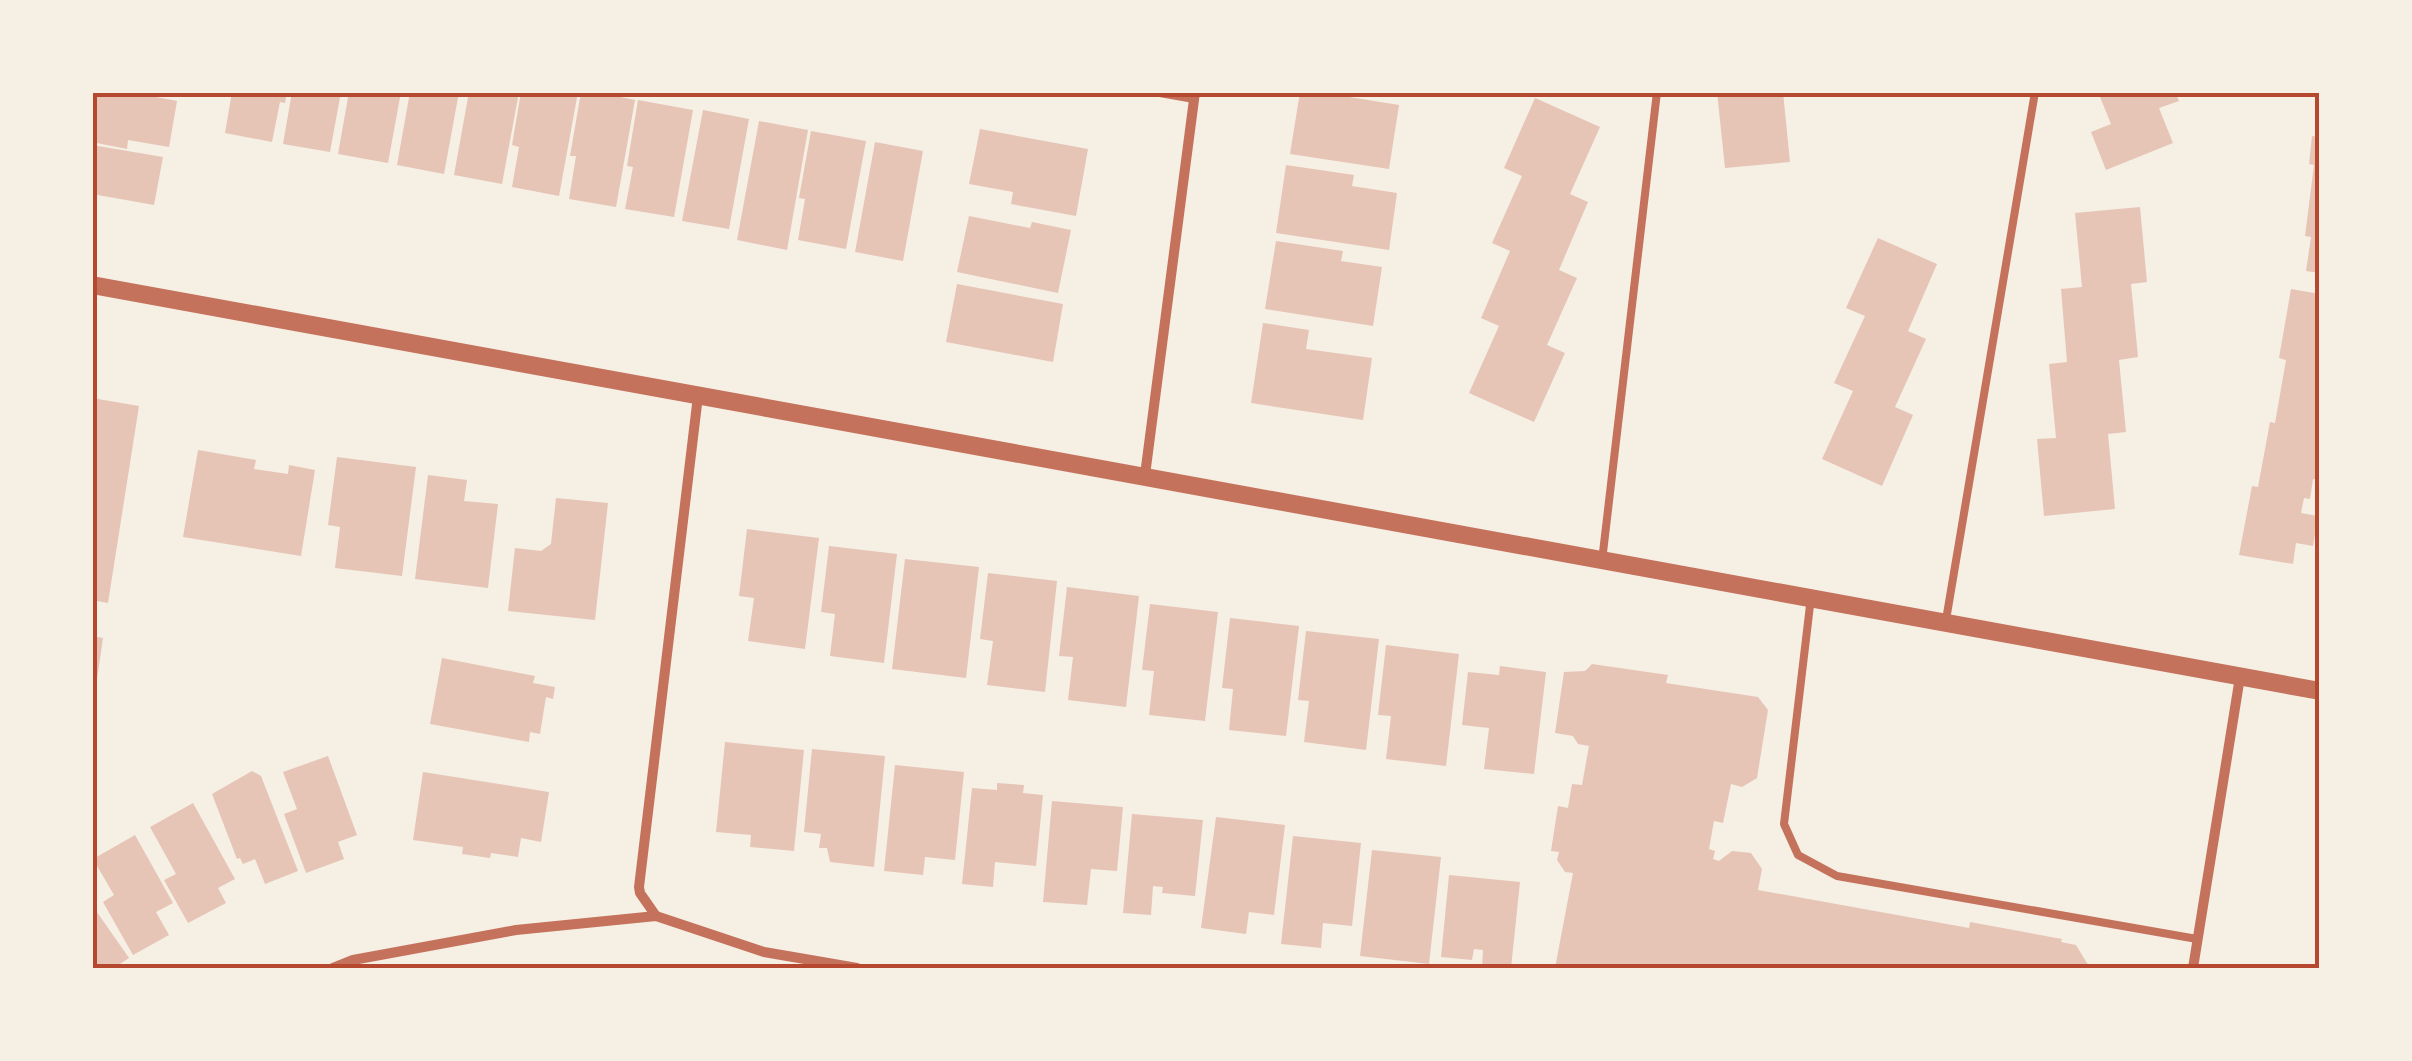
<svg xmlns="http://www.w3.org/2000/svg" width="2412" height="1061" font-family="'Golos Text',sans-serif">
  <style>
    .building { fill: #e6c5b7 }
    .lines { fill: none; stroke-linecap: round; stroke-linejoin: round }
    .service { stroke: #c5725c; stroke-width: 8 }
    .minor { stroke: #c5725c; stroke-width: 10 }
    .tertiary { stroke: #c5725c; stroke-width: 18 }
    .neatline { fill: none; stroke: #b5482f; stroke-width: 4 }
  </style>
  <rect width="100%" height="100%" fill="#f6efe4"/>
  <!-- building -->
  <g class="building">
    <path d="M92,92H130L177,101L169,147L128,140L127,149L92,142Z"/>
    <path d="M232,92H287L285,103L280,102L272,142L225,133Z"/>
    <path d="M292,92H341L330,152L283,144Z"/>
    <path d="M349,92H401L388,163L338,154Z"/>
    <path d="M410,92H459L444,174L397,165Z"/>
    <path d="M469,92H519L502,184L454,175Z"/>
    <path d="M521,92H578L559,196L512,187L519,147L512,145Z"/>
    <path d="M581,92H597L635,100L616,207L569,199L576,156H570Z"/>
    <path d="M1300,92H1318L1399,105L1389,169L1290,154Z"/>
    <path d="M1717,92H1783L1790,162L1725,168Z"/>
    <path d="M2098,92H2175L2179,101L2159,108L2173,143L2106,170L2091,132L2111,124Z"/>
    <path d="M1535,98L1600,127L1570,194L1588,202L1559,270L1577,278L1547,345L1565,353L1534,422L1469,393L1499,326L1481,318L1510,251L1492,243L1522,176L1504,168Z"/>
    <path d="M638,100L693,110L674,217L625,209L633,167L627,166Z"/>
    <path d="M703,110L749,119L729,229L682,221Z"/>
    <path d="M759,121L808,130L787,250L737,240Z"/>
    <path d="M980,129L1088,149L1076,216L1011,204L1013,192L969,184Z"/>
    <path d="M811,131L866,141L846,249L798,240L805,199L799,198Z"/>
    <path d="M2312,136L2320,137V273L2306,271L2311,237L2305,236L2314,165L2309,164Z"/>
    <path d="M875,142L923,151L903,261L855,252Z"/>
    <path d="M92,145L163,157L154,205L92,194Z"/>
    <path d="M1286,165L1354,175L1352,186L1397,193L1389,250L1276,233Z"/>
    <path d="M2140,207L2147,282L2131,284L2138,357L2119,360L2126,432L2108,434L2115,509L2044,516L2037,439L2056,438L2049,364L2067,362L2061,289L2082,287L2075,213Z"/>
    <path d="M969,216L1030,228L1032,222L1071,230L1058,293L957,272Z"/>
    <path d="M1878,238L1937,264L1908,331L1926,339L1895,407L1913,415L1882,486L1822,459L1853,391L1834,383L1865,316L1846,308Z"/>
    <path d="M1276,241L1343,251L1341,261L1382,267L1373,326L1265,309Z"/>
    <path d="M957,284L1063,304L1053,362L946,342Z"/>
    <path d="M2291,289L2320,294V480L2313,479L2310,499L2304,498L2301,513L2318,516L2313,546L2296,543L2293,564L2239,555L2252,486L2258,487L2270,422L2275,423L2286,360L2279,358Z"/>
    <path d="M1263,323L1309,330L1306,349L1372,358L1363,420L1251,403Z"/>
    <path d="M92,398L139,406L108,603L92,600Z"/>
    <path d="M198,450L256,460L254,469L288,474L289,465L315,470L301,556L183,537Z"/>
    <path d="M337,457L416,467L402,576L335,568L340,527L328,525Z"/>
    <path d="M428,475L467,480L464,501L498,504L488,588L415,579Z"/>
    <path d="M556,498L608,503L595,620L508,611L515,548L541,551L551,544Z"/>
    <path d="M747,529L819,538L805,649L748,641L754,598L739,596Z"/>
    <path d="M829,546L897,554L884,663L830,656L835,614L821,612Z"/>
    <path d="M905,559L979,567L966,678L892,669Z"/>
    <path d="M988,573L1057,581L1045,692L987,685L993,641L980,639Z"/>
    <path d="M1067,587L1139,596L1126,707L1068,700L1073,657L1059,656Z"/>
    <path d="M1150,604L1218,612L1205,721L1149,715L1154,671L1142,670Z"/>
    <path d="M1230,618L1299,626L1286,736L1229,730L1233,689L1222,688Z"/>
    <path d="M1306,631L1379,639L1366,750L1304,742L1309,701L1298,700Z"/>
    <path d="M92,636L103,638L95,693H92Z"/>
    <path d="M1386,645L1459,654L1446,766L1386,759L1391,716L1378,715Z"/>
    <path d="M442,658L535,676L533,683L555,687L553,699L546,697L540,734L530,732L529,742L430,724Z"/>
    <path d="M1592,664L1668,675L1666,683L1758,697L1768,710L1757,778L1742,787L1731,784L1723,823L1714,821L1709,849L1715,851L1713,859L1719,861L1732,851L1751,853L1762,869L1758,890L1969,928L1970,922L2062,939L2061,942L2076,945L2090,968H1555L1573,873L1565,872L1557,860L1559,852L1551,851L1558,806L1568,808L1572,784L1582,785L1589,746L1578,744L1573,736L1555,733L1564,672L1585,671Z"/>
    <path d="M1500,666L1546,672L1534,774L1484,769L1489,728L1462,725L1468,672L1499,675Z"/>
    <path d="M725,742L804,750L794,851L750,847L751,835L716,832Z"/>
    <path d="M812,749L885,756L874,867L830,862L827,848H819L821,834L804,832Z"/>
    <path d="M328,756L357,835L338,842L344,859L306,873L284,814L297,809L283,772Z"/>
    <path d="M895,765L964,772L955,860L925,857L923,875L884,871Z"/>
    <path d="M252,771L261,776L298,871L265,884L255,859L243,864L240,858L237,859L212,794Z"/>
    <path d="M423,772L549,792L541,842L521,838L518,857L491,853L490,858L462,854L463,847L413,840Z"/>
    <path d="M997,783L1024,785L1023,793L1043,795L1036,866L995,862L993,887L962,884L972,788L997,790Z"/>
    <path d="M1052,801L1123,807L1117,871L1091,869L1087,905L1043,902Z"/>
    <path d="M193,803L235,879L218,888L226,903L188,923L164,880L176,874L150,827Z"/>
    <path d="M1132,814L1203,820L1195,896L1162,893L1163,887L1153,886L1151,915L1123,913Z"/>
    <path d="M1216,817L1285,825L1274,915L1249,912L1246,934L1201,928Z"/>
    <path d="M135,835L173,903L156,912L169,935L133,955L103,902L114,895L93,859Z"/>
    <path d="M1293,836L1361,843L1352,926L1323,923L1321,948L1281,944Z"/>
    <path d="M1372,850L1441,857L1429,964L1360,956Z"/>
    <path d="M1449,875L1520,882L1511,968H1482L1483,950L1474,949L1472,960L1441,957Z"/>
    <path d="M92,905L129,958L114,968H92Z"/>
  </g>
  <g class="lines">
    <!-- service -->
    <g class="service">
      <path d="M1602,561L1657,92"/>
      <path d="M1811,597L1784,824L1798,855L1837,876L2197,939"/>
      <path d="M1946,620L2035,92"/>
    </g>
    <!-- minor -->
    <g class="minor">
      <path d="M1160,92L1194,98"/>
      <path d="M1145,475L1195,92"/>
      <path d="M656,916L640,893L639,887L698,396"/>
      <path d="M333,968L353,960L516,930L656,916L764,952L857,968"/>
      <path d="M2193,968L2240,677"/>
    </g>
    <!-- tertiary -->
    <path class="tertiary" d="M92,285L2320,691"/>
  </g>
  <!-- border -->
  <rect width="2412" height="1061" fill="none" stroke="#f6efe4" stroke-width="190"/>
  <rect x="95" y="95" width="2222" height="871" class="neatline"/>
</svg>
